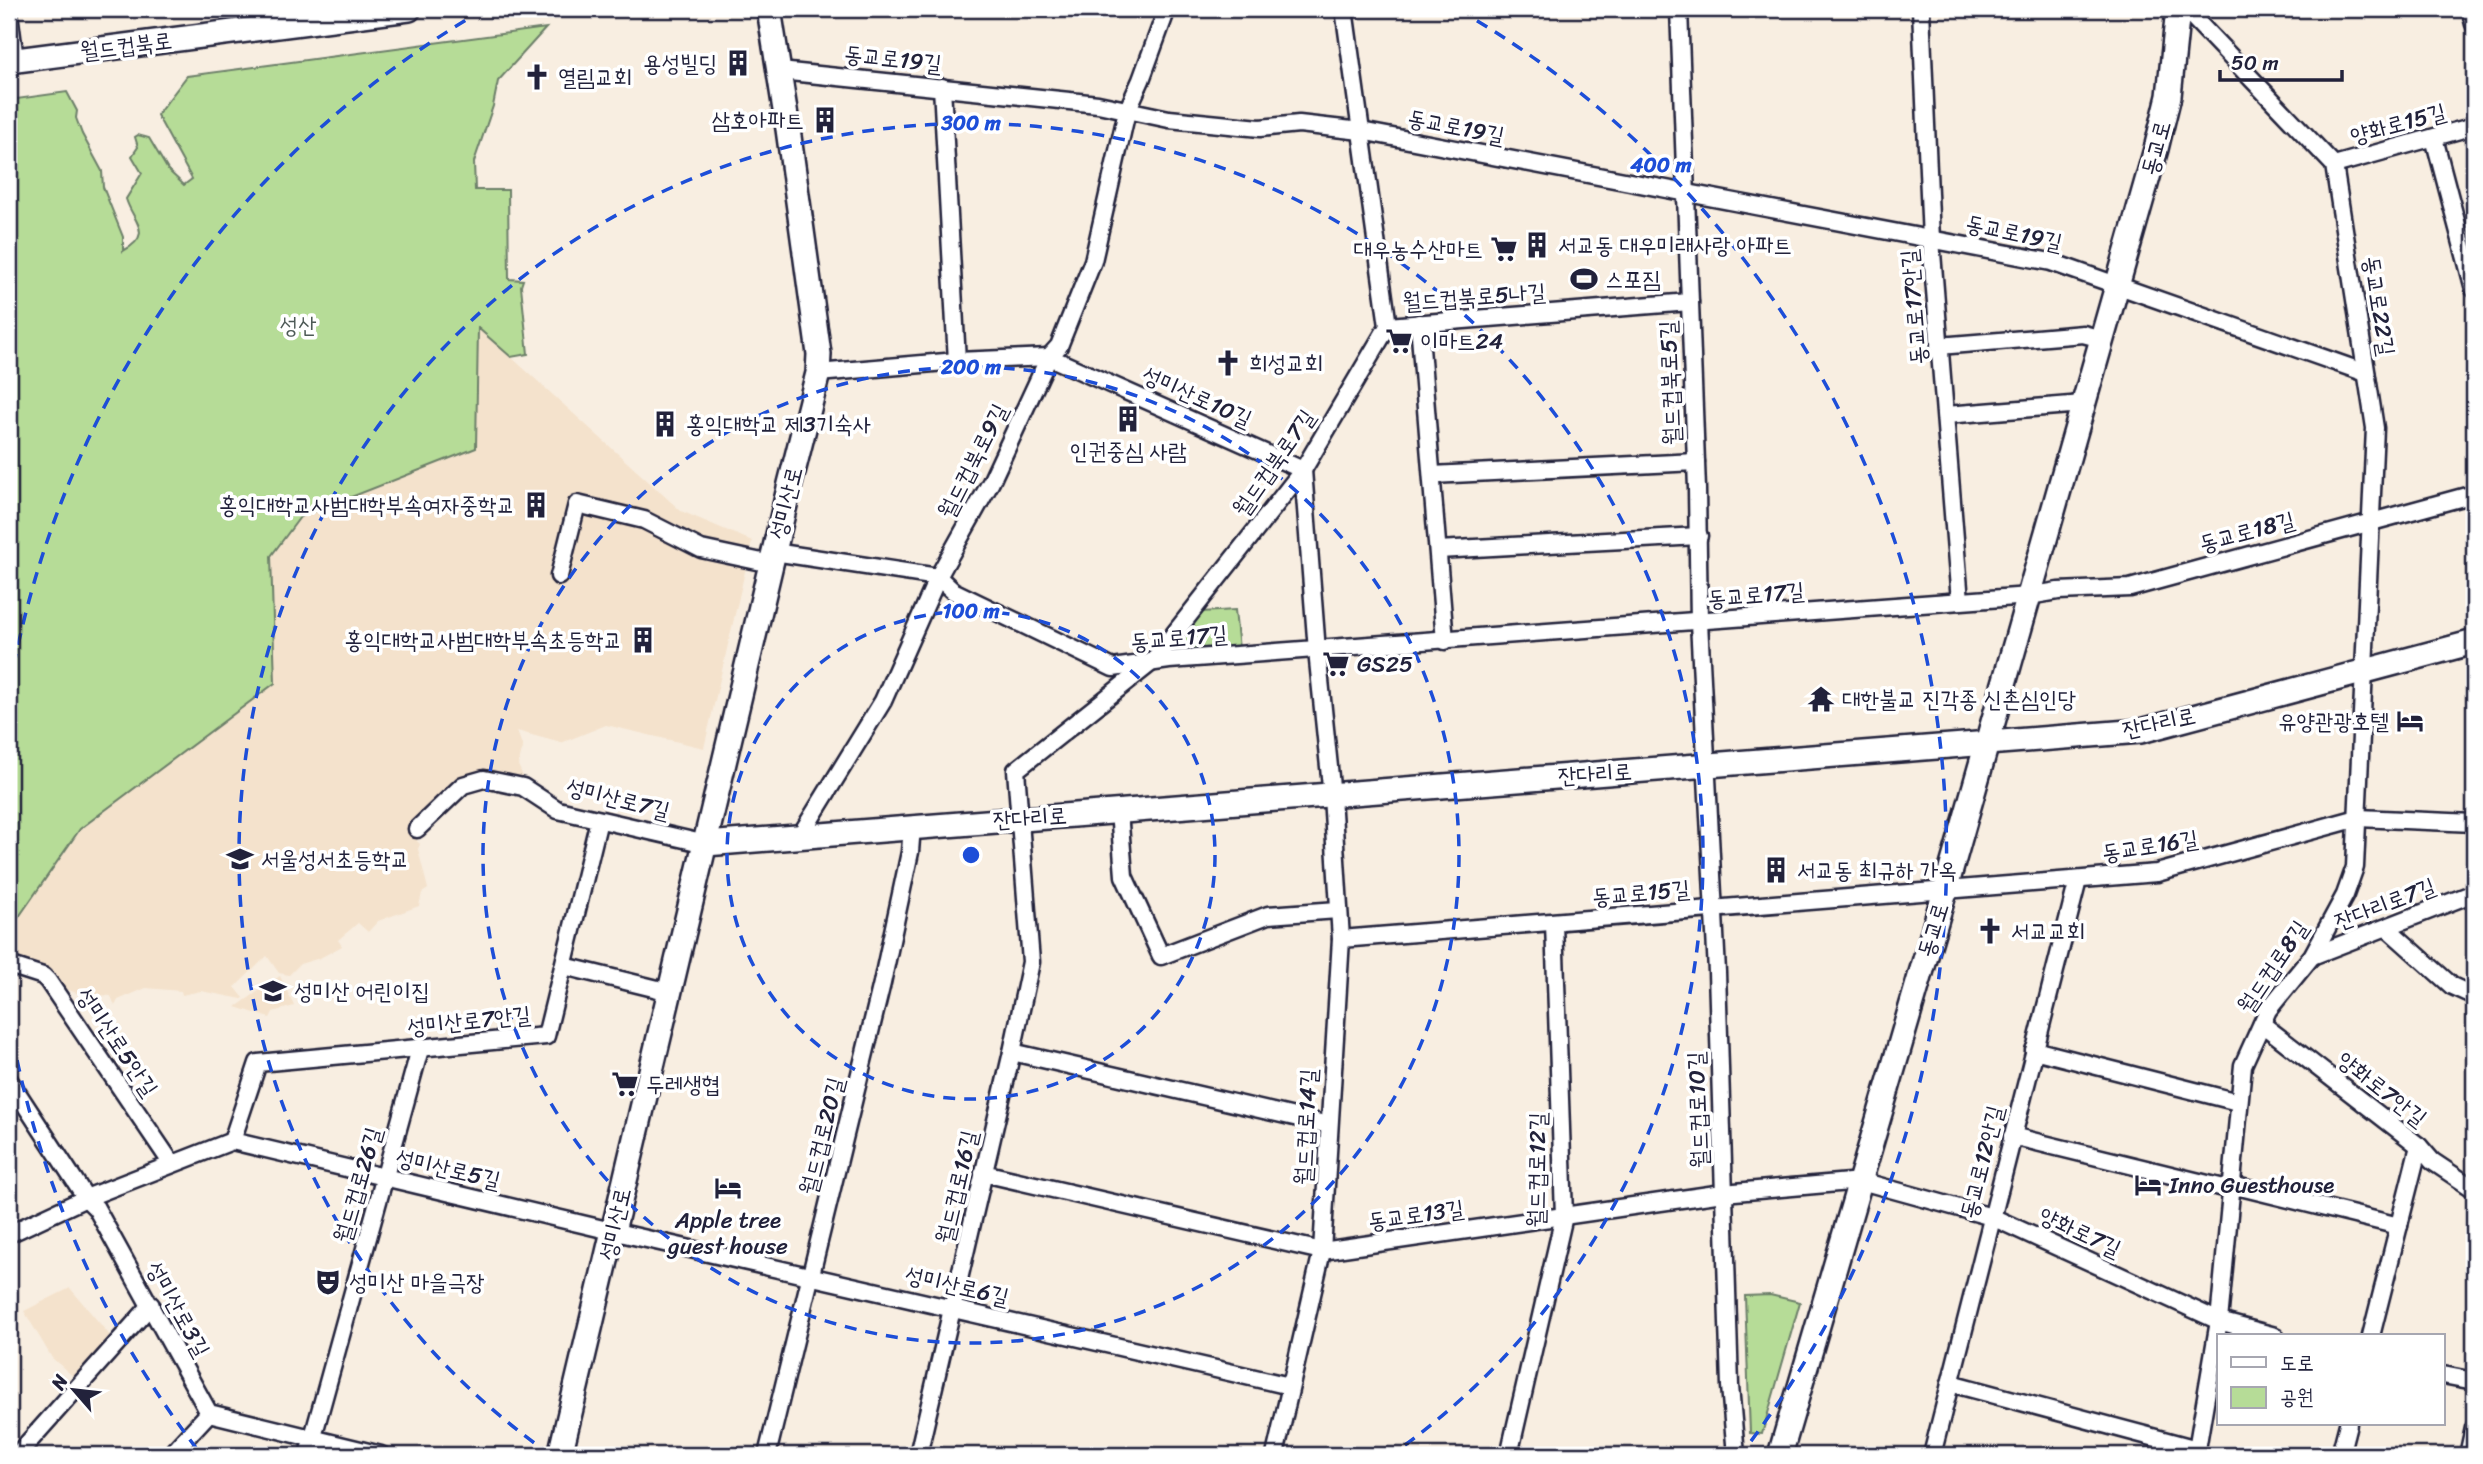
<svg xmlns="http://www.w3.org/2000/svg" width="2483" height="1464" font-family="Sriracha,'Poor Story',sans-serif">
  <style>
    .built { fill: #f4e2cc }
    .green { fill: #b6dc97; stroke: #6c7f69; stroke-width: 2 }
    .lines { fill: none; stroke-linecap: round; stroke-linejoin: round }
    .street-casing { stroke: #22223b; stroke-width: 21 }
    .secondary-casing { stroke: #22223b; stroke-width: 28 }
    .street { stroke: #fff; stroke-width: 16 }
    .secondary { stroke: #fff; stroke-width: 23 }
    .ring { fill: none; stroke: #1d4ed8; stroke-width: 3.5; stroke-dasharray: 12 9 }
    .labels { text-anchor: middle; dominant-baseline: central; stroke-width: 7; stroke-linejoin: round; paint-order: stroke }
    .street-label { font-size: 23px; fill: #22223b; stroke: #fff }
    .poi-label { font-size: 23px; fill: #22223b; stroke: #fff; text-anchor: start }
    .park-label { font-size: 23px; fill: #4e5a57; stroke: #fff }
    .centre { fill: #1d4ed8; stroke: #fff; stroke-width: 3.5 }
    .ring-label { font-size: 21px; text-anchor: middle; font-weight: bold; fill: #1d4ed8; stroke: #fff; stroke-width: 7; stroke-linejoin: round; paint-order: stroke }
  </style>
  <rect width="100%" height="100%" fill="#f8eee1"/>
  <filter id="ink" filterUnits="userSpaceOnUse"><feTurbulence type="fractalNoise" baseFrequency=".0143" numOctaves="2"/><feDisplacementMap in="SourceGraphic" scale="14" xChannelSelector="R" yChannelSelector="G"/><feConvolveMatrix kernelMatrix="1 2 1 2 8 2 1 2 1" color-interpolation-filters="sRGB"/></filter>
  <g filter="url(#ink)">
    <!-- built -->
    <g class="built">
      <path d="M478,327L681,511L752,541L704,748L606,725L561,743L517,731L523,748L518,765L526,783L484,771L457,779L415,822L417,841L420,844L418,849L428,889L422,893L419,906L378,921L368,932L358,923L338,940L342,946L320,958L300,964L289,975L279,973L267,956L235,987L244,998L242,999L201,991L182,995L181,991L146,988L118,1000L115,1006L111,996L77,993L62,988L9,957V931L80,830L274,683L271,556L300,517L476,447Z"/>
      <path d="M280,976L294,1006L273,1012L270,1018L236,1007Z"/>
      <path d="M70,1288L112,1338L76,1379L52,1358L24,1311Z"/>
    </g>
    <!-- green -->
    <g class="green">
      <path d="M546,28L498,81L493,106L474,162L475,190H508L509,279L523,280L521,286L528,354L511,357L478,328L476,448L300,517L271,556L275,683L80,829L9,931V100L67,92L77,111L76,118L82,134L102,171L103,187L123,237V251C155,234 133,222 126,199L142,173L132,156L138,147L135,137L138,135L149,138L168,170L184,185L192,179L157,115L187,76Z"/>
      <path d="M1235,610L1239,649L1184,653L1177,642L1201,612Z"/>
      <path d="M1770,1295L1800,1302L1762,1434L1750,1433L1745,1296Z"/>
    </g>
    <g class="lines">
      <!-- street casing -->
      <g class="street-casing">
        <g id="street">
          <path d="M1679,9L1697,489L1699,622L1717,972L1730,1386L1736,1455"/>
          <path d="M1921,9L1931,240L1960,601"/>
          <path d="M2185,9L2334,165L2375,428L2355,867L2345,895L2312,956L2268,1010L2243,1065L2219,1321L2196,1455"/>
          <path d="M2470,9L2474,24"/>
          <path d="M9,13L15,60"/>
          <path d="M780,71L1098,104L1169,119L1260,128L1299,124L1361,131L2051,262L2366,373"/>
          <path d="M942,87L957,361"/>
          <path d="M2434,138L2474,289"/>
          <path d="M2334,165L2474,126"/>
          <path d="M1419,323L1445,641"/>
          <path d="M1388,326L1690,302"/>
          <path d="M1939,346L2083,334L2102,339"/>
          <path d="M818,373L957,361L1049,357L1303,470"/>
          <path d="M1946,415L2083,404"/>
          <path d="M1432,475L1696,462"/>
          <path d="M1438,550L1699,536"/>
          <path d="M774,552L938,577L953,591L1113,668L1169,660L2029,596L2058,591L2130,588L2474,494"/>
          <path d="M559,576L577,504L644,520L701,549L771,564"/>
          <path d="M1119,811L1124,876L1161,956L1268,915L1338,910"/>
          <path d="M417,829L463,785L484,779L523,787L558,810L706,844"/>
          <path d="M800,836L883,701L938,577L991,482L1049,357L1059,346L1093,261L1127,111L1141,80L1167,9"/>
          <path d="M2387,928L2452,986L2474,996"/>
          <path d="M1341,939L2157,873L2358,818L2474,823"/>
          <path d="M2312,956L2474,893"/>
          <path d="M9,965L43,976L48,981L172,1164"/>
          <path d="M564,966L670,992"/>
          <path d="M2262,1024L2419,1146L2432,1161L2474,1189"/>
          <path d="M2034,1050L2238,1102"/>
          <path d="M1012,1052L1329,1125"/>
          <path d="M9,1080L86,1198L96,1208L209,1413L381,1455"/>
          <path d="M2012,1136L2224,1188L2232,1185L2399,1226"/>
          <path d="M232,1141L258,1063L546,1036L599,820"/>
          <path d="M983,1173L1322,1251L1723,1193L1861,1181L1992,1217L2219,1321L2275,1336"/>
          <path d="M9,1234L86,1198L232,1141L603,1229L1290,1386"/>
          <path d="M2371,1336L2419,1146"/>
          <path d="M2443,1375L2474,1381"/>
          <path d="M1950,1383L2197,1449"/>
          <path d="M17,1455L151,1305"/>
          <path d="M170,1455L209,1413"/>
          <path d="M308,1455L420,1049"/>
          <path d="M767,1455L882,983L910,852L912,826"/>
          <path d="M918,1455L1012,1052L1031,962L1016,770L1152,662L1303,470L1388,326L1344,9"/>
          <path d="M1275,1455L1322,1251L1341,939L1332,796L1317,651L1303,470"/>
          <path d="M1509,1455L1564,1216L1554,923"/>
          <path d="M1932,1455L2078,880"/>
          <path d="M2340,1455L2348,1424"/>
          <path d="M2468,1455L2474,1428"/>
        </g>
      </g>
      <!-- secondary casing -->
      <g class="secondary-casing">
        <g id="secondary">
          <path d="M9,61L409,9"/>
          <path d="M706,844L2141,731L2474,642"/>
          <path d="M560,1455L790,484L818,373L819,354L788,129L769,9"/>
          <path d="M1780,1455L1945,891L2156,149L2169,96L2178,9"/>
        </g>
      </g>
      <!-- street -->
      <use href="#street" class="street"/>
      <!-- secondary -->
      <use href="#secondary" class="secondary"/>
    </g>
  </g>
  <!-- distance rings -->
  <g class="ring">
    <circle cx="971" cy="855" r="244"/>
    <circle cx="971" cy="855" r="488"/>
    <path d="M551 1455A732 732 0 1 1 1391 1455"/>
    <path d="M197 1449A976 976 0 0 1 10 1024M10 686A976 976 0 0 1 483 10M1459 10A976 976 0 0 1 1745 1449"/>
  </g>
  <!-- icons -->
  <defs>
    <g id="building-bare" transform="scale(2.1)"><path d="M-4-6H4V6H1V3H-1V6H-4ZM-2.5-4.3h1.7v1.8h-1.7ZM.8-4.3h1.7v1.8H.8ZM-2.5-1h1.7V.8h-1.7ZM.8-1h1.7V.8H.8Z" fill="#22223b" stroke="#fff" stroke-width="2.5" paint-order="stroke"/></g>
    <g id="church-bare" transform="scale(2.1)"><path d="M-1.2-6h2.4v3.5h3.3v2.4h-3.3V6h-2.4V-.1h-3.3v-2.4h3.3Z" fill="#22223b" stroke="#fff" stroke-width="2.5" paint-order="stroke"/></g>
    <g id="supermarket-bare" transform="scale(2.1)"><path d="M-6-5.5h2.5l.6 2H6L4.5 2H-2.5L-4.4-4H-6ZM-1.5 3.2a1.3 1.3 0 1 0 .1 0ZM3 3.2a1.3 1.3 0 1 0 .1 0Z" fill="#22223b" stroke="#fff" stroke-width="2.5" paint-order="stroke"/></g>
    <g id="stadium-bare" transform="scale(2.1)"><path d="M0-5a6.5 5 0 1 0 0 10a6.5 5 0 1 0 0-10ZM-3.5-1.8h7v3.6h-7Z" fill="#22223b" stroke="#fff" stroke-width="2.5" paint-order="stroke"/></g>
    <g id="temple-bare" transform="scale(2.1)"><path d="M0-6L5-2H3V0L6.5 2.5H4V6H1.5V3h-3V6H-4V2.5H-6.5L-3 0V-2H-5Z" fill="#22223b" stroke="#fff" stroke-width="2.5" paint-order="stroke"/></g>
    <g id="hotel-bare" transform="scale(2.1)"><path d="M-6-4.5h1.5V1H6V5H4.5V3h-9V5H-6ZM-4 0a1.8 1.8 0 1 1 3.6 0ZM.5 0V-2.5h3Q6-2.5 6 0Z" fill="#22223b" stroke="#fff" stroke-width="2.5" paint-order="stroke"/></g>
    <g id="school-bare" transform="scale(2.1)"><path d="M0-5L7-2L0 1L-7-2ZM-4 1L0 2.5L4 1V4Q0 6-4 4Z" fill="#22223b" stroke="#fff" stroke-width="2.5" paint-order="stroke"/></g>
    <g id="theatre-bare" transform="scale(2.1)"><path d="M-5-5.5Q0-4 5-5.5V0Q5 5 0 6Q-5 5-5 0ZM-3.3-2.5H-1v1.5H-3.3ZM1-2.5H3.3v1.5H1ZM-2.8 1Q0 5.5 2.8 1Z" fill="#22223b" stroke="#fff" stroke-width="2.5" paint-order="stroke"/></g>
  </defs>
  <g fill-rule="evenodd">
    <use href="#building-bare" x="738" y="63"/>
    <use href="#church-bare" x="537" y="77"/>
    <use href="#building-bare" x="825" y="120"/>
    <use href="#building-bare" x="1537" y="245"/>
    <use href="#supermarket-bare" x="1504" y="249"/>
    <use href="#stadium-bare" x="1584" y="279"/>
    <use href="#supermarket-bare" x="1399" y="341"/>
    <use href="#church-bare" x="1228" y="363"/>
    <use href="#building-bare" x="1128" y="419"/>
    <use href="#building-bare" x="665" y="424"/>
    <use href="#building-bare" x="536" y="505"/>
    <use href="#building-bare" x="643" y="640"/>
    <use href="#supermarket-bare" x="1336" y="664"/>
    <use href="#temple-bare" x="1821" y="699"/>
    <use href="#hotel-bare" x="2410" y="721"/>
    <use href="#school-bare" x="240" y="859"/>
    <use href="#building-bare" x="1776" y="870"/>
    <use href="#church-bare" x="1990" y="931"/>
    <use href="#school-bare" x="273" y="991"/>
    <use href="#supermarket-bare" x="625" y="1084"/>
    <use href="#hotel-bare" x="2148" y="1185"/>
    <use href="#hotel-bare" x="728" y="1188"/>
    <use href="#theatre-bare" x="328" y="1282"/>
  </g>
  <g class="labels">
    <!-- street labels -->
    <g class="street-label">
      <text transform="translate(126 46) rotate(-7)">월드컵북로</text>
      <text transform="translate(893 59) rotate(6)">동교로19길</text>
      <text transform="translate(2398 124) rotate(-15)">양화로15길</text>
      <text transform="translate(1456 127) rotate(11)">동교로19길</text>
      <text transform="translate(2156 148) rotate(-75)">동교로</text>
      <text transform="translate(2014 233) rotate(12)">동교로19길</text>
      <text transform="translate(1474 297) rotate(-4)">월드컵북로5나길</text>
      <text transform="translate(2379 306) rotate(81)">동교로22길</text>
      <text transform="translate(1914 307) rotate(-95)">동교로17안길</text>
      <text transform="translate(1670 383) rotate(-92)">월드컵북로5길</text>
      <text transform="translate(1197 397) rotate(24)">성미산로10길</text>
      <text transform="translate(973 461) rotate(-63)">월드컵북로9길</text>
      <text transform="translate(1274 463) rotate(-55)">월드컵북로7길</text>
      <text transform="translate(786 503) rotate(-76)">성미산로</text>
      <text transform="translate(2247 532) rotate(-15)">동교로18길</text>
      <text transform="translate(1756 595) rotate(-5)">동교로17길</text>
      <text transform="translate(1179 638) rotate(-5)">동교로17길</text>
      <text transform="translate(2159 723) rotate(-12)">잔다리로</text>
      <text transform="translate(1595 774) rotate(-4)">잔다리로</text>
      <text transform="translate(618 799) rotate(14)">성미산로7길</text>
      <text transform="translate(1030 818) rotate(-4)">잔다리로</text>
      <text transform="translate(2150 846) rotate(-9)">동교로16길</text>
      <text transform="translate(1641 893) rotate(-5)">동교로15길</text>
      <text transform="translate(2385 904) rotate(-21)">잔다리로7길</text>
      <text transform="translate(1933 930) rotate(-73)">동교로</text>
      <text transform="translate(2273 967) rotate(-56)">월드컵로8길</text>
      <text transform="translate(469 1021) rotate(-6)">성미산로7안길</text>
      <text transform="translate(117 1042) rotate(56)">성미산로5안길</text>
      <text transform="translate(2382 1089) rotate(38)">양화로7안길</text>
      <text transform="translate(1698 1110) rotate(-92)">월드컵로10길</text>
      <text transform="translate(1306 1127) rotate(-87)">월드컵로14길</text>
      <text transform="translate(822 1136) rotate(-76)">월드컵로20길</text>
      <text transform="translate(1982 1162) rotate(-76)">동교로12안길</text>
      <text transform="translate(448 1169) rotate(13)">성미산로5길</text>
      <text transform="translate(1537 1170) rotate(-89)">월드컵로12길</text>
      <text transform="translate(358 1185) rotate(-74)">월드컵로26길</text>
      <text transform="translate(957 1187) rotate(-77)">월드컵로16길</text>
      <text transform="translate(1416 1215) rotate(-8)">동교로13길</text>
      <text transform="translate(615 1224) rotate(-77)">성미산로</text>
      <text transform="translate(2080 1232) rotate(25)">양화로7길</text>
      <text transform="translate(957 1286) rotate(13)">성미산로6길</text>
      <text transform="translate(178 1309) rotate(61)">성미산로3길</text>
    </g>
    <!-- poi labels -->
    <g class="poi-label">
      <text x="717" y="63" text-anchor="end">용성빌딩</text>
      <text x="558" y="77">열림교회</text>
      <text x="804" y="120" text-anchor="end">삼호아파트</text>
      <text x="1558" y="245">서교동 대우미래사랑 아파트</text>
      <text x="1483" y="249" text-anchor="end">대우농수산마트</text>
      <text x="1605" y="279">스포짐</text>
      <text x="1420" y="341">이마트24</text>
      <text x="1249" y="363">희성교회</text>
      <text x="686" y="424">홍익대학교 제3기숙사</text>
      <text x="1128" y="451" text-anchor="middle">인권중심 사람</text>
      <text x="515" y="505" text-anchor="end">홍익대학교사범대학부속여자중학교</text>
      <text x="622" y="640" text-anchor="end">홍익대학교사범대학부속초등학교</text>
      <text x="1357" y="664">GS25</text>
      <text x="1842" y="699">대한불교 진각종 신촌심인당</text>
      <text x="2389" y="721" text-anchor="end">유양관광호텔</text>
      <text x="261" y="859">서울성서초등학교</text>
      <text x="1797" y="870">서교동 최규하 가옥</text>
      <text x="2011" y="931">서교교회</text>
      <text x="294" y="991">성미산 어린이집</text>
      <text x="646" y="1084">두레생협</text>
      <text x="2169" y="1185">Inno Guesthouse</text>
      <text x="728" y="1220" text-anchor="middle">Apple tree<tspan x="728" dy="26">guest house</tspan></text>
      <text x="349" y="1282">성미산 마을극장</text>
    </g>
    <!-- park labels -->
    <g class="park-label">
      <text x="298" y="325">성산</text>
    </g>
  </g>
  <circle cx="971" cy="855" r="10" class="centre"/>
  <g class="ring-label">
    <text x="971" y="130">300 m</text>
    <text x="1661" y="172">400 m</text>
    <text x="971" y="374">200 m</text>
    <text x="971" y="618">100 m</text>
  </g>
  <!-- margin -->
  <rect width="2483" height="1464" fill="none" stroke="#fff" stroke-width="35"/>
  <rect x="18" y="18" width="2448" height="1429" fill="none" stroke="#22223b" stroke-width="2.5" filter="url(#ink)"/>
  <!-- legend -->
  <rect x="2217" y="1334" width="228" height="91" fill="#ffffff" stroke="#a7a7b1" stroke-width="2"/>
  <rect x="2231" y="1357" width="35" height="10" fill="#ffffff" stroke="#a7a7b1" stroke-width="2"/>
  <text x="2280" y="1370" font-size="21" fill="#22223b">도로</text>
  <rect x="2231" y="1387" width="35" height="21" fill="#b6dc97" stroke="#a7a7b1" stroke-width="2"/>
  <text x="2280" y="1404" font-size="21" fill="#22223b">공원</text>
  <!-- north arrow -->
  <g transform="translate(74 1390) rotate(298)" stroke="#ffffff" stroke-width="5" paint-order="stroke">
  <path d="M0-5L12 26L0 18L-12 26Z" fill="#22223b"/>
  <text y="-10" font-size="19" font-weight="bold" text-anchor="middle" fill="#22223b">N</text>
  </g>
  <!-- scale -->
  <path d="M2220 70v10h122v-10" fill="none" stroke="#22223b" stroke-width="3.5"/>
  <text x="2231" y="70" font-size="21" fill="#22223b" stroke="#ffffff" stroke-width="5" paint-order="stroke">50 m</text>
</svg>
